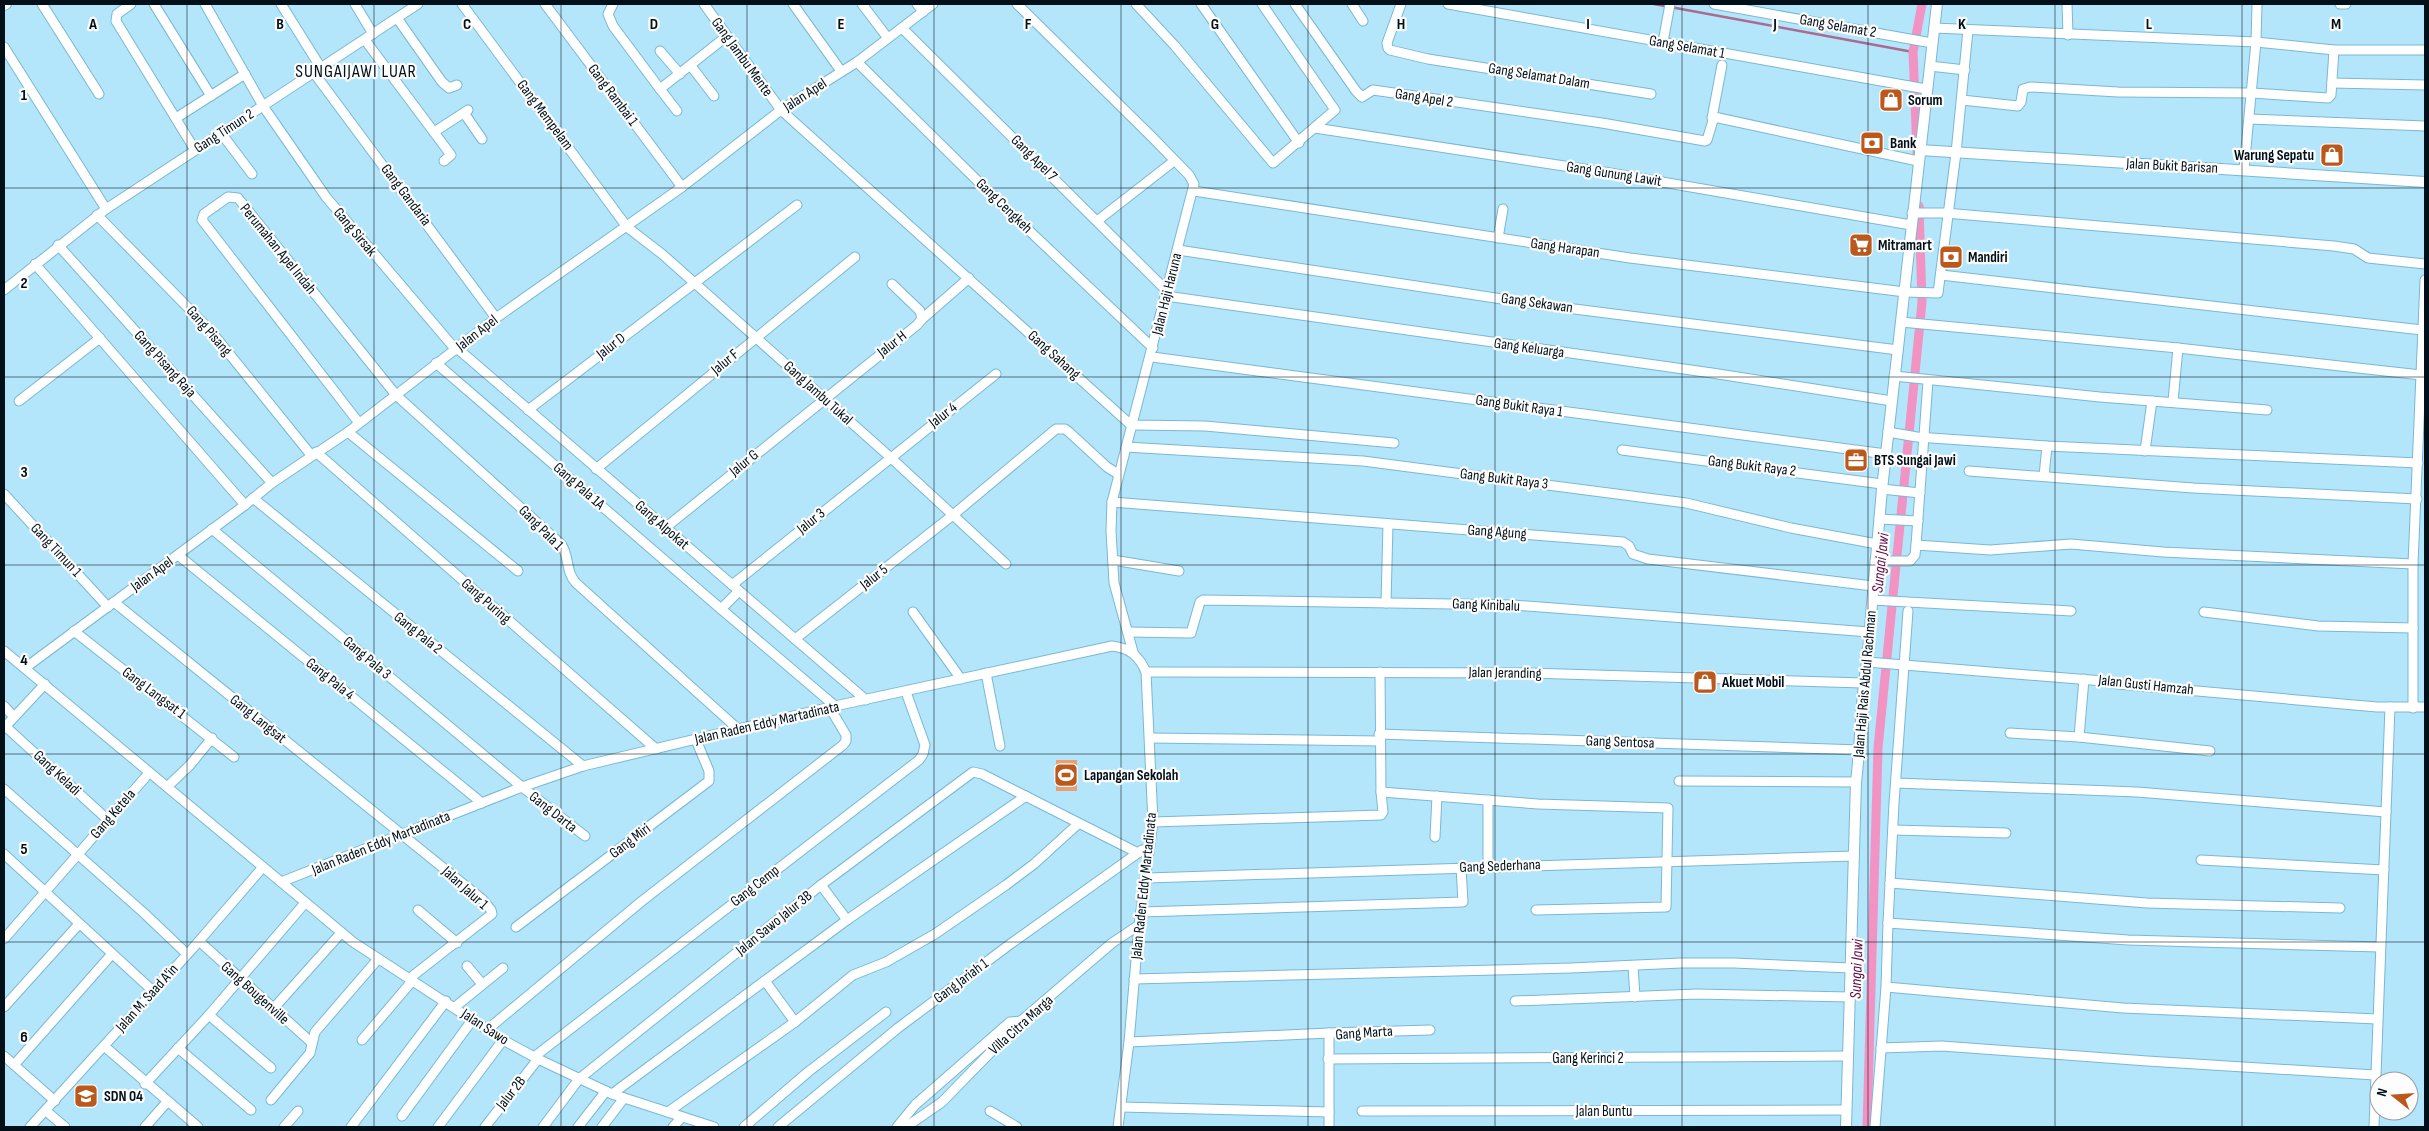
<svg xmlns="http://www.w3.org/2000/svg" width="2429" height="1131" font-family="'Sofia Sans Condensed',sans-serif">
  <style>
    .green { fill: #eb9e76 }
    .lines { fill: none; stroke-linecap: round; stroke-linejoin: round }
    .stream { stroke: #a96c90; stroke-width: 2.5 }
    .canal { stroke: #f194c4; stroke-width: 9 }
    .minor-casing { stroke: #7ab8d3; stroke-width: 11 }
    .tertiary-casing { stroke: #7ab8d3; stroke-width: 12 }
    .minor { stroke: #fff; stroke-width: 9 }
    .tertiary { stroke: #fff; stroke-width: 10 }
    .grid { fill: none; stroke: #000f18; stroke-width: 1; stroke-opacity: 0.55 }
    .labels { text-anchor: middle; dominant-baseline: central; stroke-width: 4.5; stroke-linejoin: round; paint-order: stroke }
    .street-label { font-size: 15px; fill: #000f18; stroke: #fdfdfd }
    .poi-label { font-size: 15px; font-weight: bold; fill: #000f18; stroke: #fdfdfd; text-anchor: start }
    .water-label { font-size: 16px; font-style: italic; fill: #5b083d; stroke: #fdfdfd }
    .quarter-label { font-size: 18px; letter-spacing: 1px; fill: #000f18; stroke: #fdfdfd }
    .grid-label { font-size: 16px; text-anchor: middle; font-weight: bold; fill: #000f18; stroke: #fdfdfd; stroke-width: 4.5; stroke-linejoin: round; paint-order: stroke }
  </style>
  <rect width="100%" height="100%" fill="#b3e5fb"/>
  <!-- green -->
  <rect class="green" x="1056" y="760" width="21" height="31"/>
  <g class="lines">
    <!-- stream -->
    <path class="stream" d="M1654,4L1913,52"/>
    <!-- canal -->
    <g class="canal">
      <path d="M1917,153L1913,52L1922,4"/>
      <path d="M1867,1127L1878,748L1922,302L1919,206"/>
    </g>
    <!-- minor casing -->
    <g class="minor-casing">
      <g id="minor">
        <path d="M42,4L99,94"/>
        <path d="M131,4L117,14L116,21L195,150"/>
        <path d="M154,4L211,96"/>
        <path d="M205,4L263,106L326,197L456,350"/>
        <path d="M281,4L321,68"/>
        <path d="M355,4L373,34"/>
        <path d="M462,4L627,227L662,254L890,457L1006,564"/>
        <path d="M545,4L682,187"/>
        <path d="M613,4L608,14L613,26L660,89L727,36"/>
        <path d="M704,4L781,110L1131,425L1205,426L1394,443"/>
        <path d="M793,4L841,71"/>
        <path d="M862,4L887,37"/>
        <path d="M917,4L923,12"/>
        <path d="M1017,4L1152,137L1189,175L1194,184L1112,502L1111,531L1114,583L1133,652"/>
        <path d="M1136,4L1175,46L1273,163L1335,110L1262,4"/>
        <path d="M1201,4L1299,143"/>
        <path d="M1295,4L1356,91L1362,97L1373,90L1602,123L1705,141L1707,140L1714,117L1918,161"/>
        <path d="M1352,4L1363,21"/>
        <path d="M1401,4L1387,43L1388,48L1390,50L1428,59L1651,94"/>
        <path d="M1448,4L1926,89"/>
        <path d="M1714,4L1932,43"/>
        <path d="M2067,4L2068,35"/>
        <path d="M2340,4H2346"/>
        <path d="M397,18L442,82L449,88L457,85"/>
        <path d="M902,28L1166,290"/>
        <path d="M1934,28L2256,42L2334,50H2425"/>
        <path d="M365,40L451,155L444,161"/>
        <path d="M1663,42L1670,4"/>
        <path d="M4,47L106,209"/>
        <path d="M660,51L680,74"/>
        <path d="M857,62L1000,203L1153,348"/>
        <path d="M691,66L714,96"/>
        <path d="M1930,66L1965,70"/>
        <path d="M314,73L496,318"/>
        <path d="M2332,83L2425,85"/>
        <path d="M660,89L677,111"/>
        <path d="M1962,100L2018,106L2021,102L2023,89L2030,87L2118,92L2252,93L2328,98L2331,95L2334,50"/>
        <path d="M464,113L482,139"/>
        <path d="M176,118L245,74"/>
        <path d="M1712,118L1722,65"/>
        <path d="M2249,119L2425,126"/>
        <path d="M1315,128L1610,173L1911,225"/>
        <path d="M434,132L468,110"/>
        <path d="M221,133L252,174"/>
        <path d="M2244,169L2256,42L2257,4"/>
        <path d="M1194,191L1630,258L1905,292L1938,293L1956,153L1968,30"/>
        <path d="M1912,213H1945L2334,246L2354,249L2368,258L2425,264"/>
        <path d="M97,215L210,330L311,455"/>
        <path d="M1097,221L1174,161"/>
        <path d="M1498,238L1503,209"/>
        <path d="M58,245L272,483"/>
        <path d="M1178,250L1535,304L1898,350"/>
        <path d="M35,264L245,505"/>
        <path d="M1941,275L2422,330"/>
        <path d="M4,290L106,209L418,4"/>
        <path d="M1166,296L1712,373L1892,401"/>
        <path d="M922,319L969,278"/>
        <path d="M1901,322L2178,348L2421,375"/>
        <path d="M458,349L866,700"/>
        <path d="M1152,357L1886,454"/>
        <path d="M436,363L721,609"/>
        <path d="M1894,376L2100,397L2267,410"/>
        <path d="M19,401L100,338"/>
        <path d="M2173,401L2178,348"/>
        <path d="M528,410L797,205"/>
        <path d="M359,423L202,220L204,214L228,197L238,198L396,395L561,544C570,557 565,571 576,583L738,729"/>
        <path d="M348,432L518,571"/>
        <path d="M1888,432L1917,437L2047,446L2418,463"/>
        <path d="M1126,447L1363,461L1686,503L1791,528L1877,544"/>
        <path d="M1622,450L1882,484"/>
        <path d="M2145,451L2152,401"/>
        <path d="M316,452L656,749"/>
        <path d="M596,469L855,257"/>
        <path d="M1969,471L2193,488L2417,499"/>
        <path d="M2044,476L2047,446"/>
        <path d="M1882,489L1920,493"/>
        <path d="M4,494L108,607"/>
        <path d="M253,498L583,766"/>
        <path d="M1112,502L1623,542L1629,546L1633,554L1648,559L1873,586"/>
        <path d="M1879,519L1918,521"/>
        <path d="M665,528L917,325L922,319L920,311L892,284"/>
        <path d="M212,529L522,787L585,836"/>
        <path d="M1916,545L1928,381"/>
        <path d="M178,555L482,803"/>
        <path d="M1113,560L1179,571"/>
        <path d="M1875,561H1910L1915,555L1916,545L1990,550L2071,544L2163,552L2413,564"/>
        <path d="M732,585L996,374"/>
        <path d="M739,591L721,609L835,706"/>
        <path d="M1872,600L2071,611"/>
        <path d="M114,602L483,900L491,910L492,914L410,978"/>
        <path d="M1386,603L1388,524"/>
        <path d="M913,612L961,679"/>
        <path d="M2204,612L2318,626L2413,628"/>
        <path d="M74,631L234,757"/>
        <path d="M1128,632L1191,633L1200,602L1203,600L1513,605L1869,632"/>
        <path d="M795,639L953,515L1056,429H1065L1069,432L1107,467L1118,474"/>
        <path d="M4,651L353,942L503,1040L538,1059L612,1094L714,1127"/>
        <path d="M1867,662L2103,681L2118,684L2377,707H2425"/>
        <path d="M25,668L245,505L272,483L348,432L496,318L682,187L781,110L857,62L933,4"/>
        <path d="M1146,672L1529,673L1863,683"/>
        <path d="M986,673L1000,746"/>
        <path d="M4,706L14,717"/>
        <path d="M2413,708V564L2425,280"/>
        <path d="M5,726L108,820"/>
        <path d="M4,728L45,684"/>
        <path d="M2010,733L2079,737L2210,751"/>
        <path d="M1379,734L1860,750"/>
        <path d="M2079,737L2084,679"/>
        <path d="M1150,738L1380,741"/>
        <path d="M1679,781L1856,782"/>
        <path d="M1896,783L2137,792L2386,812"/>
        <path d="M167,787L190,765L212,738"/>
        <path d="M4,789L145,914L187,954"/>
        <path d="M1381,792L1538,804L1668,808L1666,907L1536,910"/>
        <path d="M1488,800V866"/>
        <path d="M1153,822L1381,815L1383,812L1381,792L1380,672"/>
        <path d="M1893,830L2006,833"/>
        <path d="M1435,837L1437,796"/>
        <path d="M4,854L153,991"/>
        <path d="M2201,860L2384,870"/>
        <path d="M1147,878L1854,856"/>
        <path d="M281,882L522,787L583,766L835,706L1112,646C1130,648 1139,656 1146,672L1153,822L1139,925L1129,1042L1118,1127"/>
        <path d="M1890,883L2147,903L2340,908"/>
        <path d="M821,885L847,920"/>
        <path d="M418,910L457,943"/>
        <path d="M1141,912L1463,902L1461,867"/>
        <path d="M1888,923L1894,803L1908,611"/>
        <path d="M516,927L709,781V771L696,740"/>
        <path d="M4,939L149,773"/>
        <path d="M199,941L312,1043"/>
        <path d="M467,966L482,984"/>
        <path d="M1633,966L1635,997"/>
        <path d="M1134,979L1571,968L1681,963H1734L1851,968"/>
        <path d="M765,981L795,1022"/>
        <path d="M1886,987L2123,1008L2377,1019"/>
        <path d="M1515,1001L1697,994L1850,997"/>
        <path d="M4,1007L79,924"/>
        <path d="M455,1007L503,968"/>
        <path d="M273,1009L341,933"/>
        <path d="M209,1015L271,1068"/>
        <path d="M488,1029L642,901L843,745L846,741V735L830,708"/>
        <path d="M362,1040L413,980"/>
        <path d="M1129,1042L1329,1033"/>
        <path d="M104,1046L198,1127"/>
        <path d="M178,1048L251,1110"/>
        <path d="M1881,1048L1942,1046L2147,1061L2375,1075"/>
        <path d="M4,1056L55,1101"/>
        <path d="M534,1057L919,760L923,754L925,745L906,692"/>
        <path d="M1328,1059L1848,1056"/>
        <path d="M14,1065L112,954"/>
        <path d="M145,1084L209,1015L305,903"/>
        <path d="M612,1094L847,920L1026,796"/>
        <path d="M271,1100L310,1053L315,1032L378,959"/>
        <path d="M1121,1107L1329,1112"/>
        <path d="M46,1111L65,1127"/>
        <path d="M990,1111L1017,1127"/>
        <path d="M1362,1111L1846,1110"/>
        <path d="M668,1112L795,1022L853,975L886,962L935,934L1006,885L1034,864L1078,824"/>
        <path d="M402,1116L473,1019"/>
        <path d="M30,1127L193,948L263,867"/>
        <path d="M145,1127L167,1102"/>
        <path d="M284,1127L298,1111"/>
        <path d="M351,1127L446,1001"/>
        <path d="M438,1127L503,1040"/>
        <path d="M485,1127L538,1059"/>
        <path d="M543,1127L579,1079L821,885L973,772L982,774L1138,853"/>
        <path d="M578,1127L606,1091"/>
        <path d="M602,1127L624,1098"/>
        <path d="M673,1127L682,1117"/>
        <path d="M744,1127L808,1072L886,1012"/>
        <path d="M778,1127L898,1028L1009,945L1142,850"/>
        <path d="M897,1127L915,1105L1010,1022L1021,1021"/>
        <path d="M906,1127L942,1102L1021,1021L1112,943L1139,925"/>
        <path d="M1329,1127V1033L1430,1030"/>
        <path d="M1875,1127L1886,987L1888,923L2128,940L2380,947"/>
        <path d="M2374,1127L2390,707"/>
      </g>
    </g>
    <!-- tertiary casing -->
    <g class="tertiary-casing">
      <g id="tertiary">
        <path d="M4,5L6,4"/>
        <path d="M1920,150L2425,182"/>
        <path d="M1846,1127L1856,782C1861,742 1860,702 1867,662L1882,489L1937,4"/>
      </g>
    </g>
    <!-- minor -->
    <use href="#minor" class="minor"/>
    <!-- tertiary -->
    <use href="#tertiary" class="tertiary"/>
  </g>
  <!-- grid -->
  <path class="grid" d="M187,4V1127M374,4V1127M561,4V1127M747,4V1127M934,4V1127M1121,4V1127M1308,4V1127M1495,4V1127M1682,4V1127M1868,4V1127M2055,4V1127M2242,4V1127M4,188H2425M4,377H2425M4,565H2425M4,754H2425M4,942H2425"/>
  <!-- icons -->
  <defs>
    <g id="shop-square" transform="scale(1.25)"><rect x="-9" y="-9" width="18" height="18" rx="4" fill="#ba591b" stroke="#fdfdfd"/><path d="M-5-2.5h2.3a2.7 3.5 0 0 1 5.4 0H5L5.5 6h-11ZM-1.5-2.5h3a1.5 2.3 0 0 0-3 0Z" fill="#fff"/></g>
    <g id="bank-square" transform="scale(1.25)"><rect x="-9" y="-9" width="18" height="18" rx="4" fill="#ba591b" stroke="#fdfdfd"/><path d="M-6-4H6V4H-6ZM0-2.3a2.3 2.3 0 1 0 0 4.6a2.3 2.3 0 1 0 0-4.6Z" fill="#fff"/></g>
    <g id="supermarket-square" transform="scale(1.25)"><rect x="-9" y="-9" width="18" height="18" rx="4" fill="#ba591b" stroke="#fdfdfd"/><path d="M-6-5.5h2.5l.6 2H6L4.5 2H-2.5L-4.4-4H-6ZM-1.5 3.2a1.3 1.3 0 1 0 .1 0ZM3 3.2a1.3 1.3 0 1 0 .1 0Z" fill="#fff"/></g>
    <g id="office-square" transform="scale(1.25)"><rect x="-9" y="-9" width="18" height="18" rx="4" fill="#ba591b" stroke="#fdfdfd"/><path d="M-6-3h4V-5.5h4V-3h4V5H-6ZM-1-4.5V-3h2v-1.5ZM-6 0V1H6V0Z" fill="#fff"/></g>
    <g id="stadium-square" transform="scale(1.25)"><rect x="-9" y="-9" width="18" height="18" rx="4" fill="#ba591b" stroke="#fdfdfd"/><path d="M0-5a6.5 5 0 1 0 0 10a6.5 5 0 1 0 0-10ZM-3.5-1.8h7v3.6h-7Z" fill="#fff"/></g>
    <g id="school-square" transform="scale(1.25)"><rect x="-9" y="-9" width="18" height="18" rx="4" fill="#ba591b" stroke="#fdfdfd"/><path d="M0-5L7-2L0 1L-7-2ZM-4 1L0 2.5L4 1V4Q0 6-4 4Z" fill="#fff"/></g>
  </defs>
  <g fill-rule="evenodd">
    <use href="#shop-square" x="1891" y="100"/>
    <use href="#bank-square" x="1872" y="143"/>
    <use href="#shop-square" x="2332" y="155"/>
    <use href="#supermarket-square" x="1861" y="245"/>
    <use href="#bank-square" x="1951" y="257"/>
    <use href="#office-square" x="1856" y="460"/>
    <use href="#shop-square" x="1705" y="682"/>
    <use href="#stadium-square" x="1066" y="775"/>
    <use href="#school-square" x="86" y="1096"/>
  </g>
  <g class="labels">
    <!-- street labels -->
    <g class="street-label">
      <text transform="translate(1838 26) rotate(10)">Gang Selamat 2</text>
      <text transform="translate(1687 47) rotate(10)">Gang Selamat 1</text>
      <text transform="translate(742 57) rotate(54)">Gang Jambu Mente</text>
      <text transform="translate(1539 76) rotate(9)">Gang Selamat Dalam</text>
      <text transform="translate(613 95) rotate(53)">Gang Rambai 1</text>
      <text transform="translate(805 95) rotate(-33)">Jalan Apel</text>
      <text transform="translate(1424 98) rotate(9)">Gang Apel 2</text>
      <text transform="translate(545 115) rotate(53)">Gang Mempelam</text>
      <text transform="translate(224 131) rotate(-33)">Gang Timun 2</text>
      <text transform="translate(1034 158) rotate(45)">Gang Apel 7</text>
      <text transform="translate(2172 166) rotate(3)">Jalan Bukit Barisan</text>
      <text transform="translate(1614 174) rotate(9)">Gang Gunung Lawit</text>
      <text transform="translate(406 195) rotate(53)">Gang Gandaria</text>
      <text transform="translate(1004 206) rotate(44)">Gang Cengkeh</text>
      <text transform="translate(355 232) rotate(50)">Gang Sirsak</text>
      <text transform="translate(1565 248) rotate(8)">Gang Harapan</text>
      <text transform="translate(278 249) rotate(51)">Perumahan Apel Indah</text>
      <text transform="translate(1167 294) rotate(-76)">Jalan Haji Haruna</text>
      <text transform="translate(1537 303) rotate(8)">Gang Sekawan</text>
      <text transform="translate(209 331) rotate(49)">Gang Pisang</text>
      <text transform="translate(477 333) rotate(-38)">Jalan Apel</text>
      <text transform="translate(892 344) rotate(-38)">Jalur H</text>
      <text transform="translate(611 346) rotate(-38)">Jalur D</text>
      <text transform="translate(1529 348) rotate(8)">Gang Keluarga</text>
      <text transform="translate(1054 355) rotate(42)">Gang Sahang</text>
      <text transform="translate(725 362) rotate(-40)">Jalur F</text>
      <text transform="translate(165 364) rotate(48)">Gang Pisang Raja</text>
      <text transform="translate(818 393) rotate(42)">Gang Jambu Tukal</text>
      <text transform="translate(1519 406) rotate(8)">Gang Bukit Raya 1</text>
      <text transform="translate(943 415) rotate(-38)">Jalur 4</text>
      <text transform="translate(744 463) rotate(-39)">Jalur G</text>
      <text transform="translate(1752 466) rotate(7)">Gang Bukit Raya 2</text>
      <text transform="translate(1504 479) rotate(7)">Gang Bukit Raya 3</text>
      <text transform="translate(579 486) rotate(41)">Gang Pala 1A</text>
      <text transform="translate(811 521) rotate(-39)">Jalur 3</text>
      <text transform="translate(662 525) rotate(41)">Gang Alpokat</text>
      <text transform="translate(541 528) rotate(45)">Gang Pala 1</text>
      <text transform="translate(1497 532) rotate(4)">Gang Agung</text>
      <text transform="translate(56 550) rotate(47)">Gang Timun 1</text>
      <text transform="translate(152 574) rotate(-36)">Jalan Apel</text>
      <text transform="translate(874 577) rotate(-38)">Jalur 5</text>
      <text transform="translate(486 601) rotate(41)">Gang Puring</text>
      <text transform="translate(1486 605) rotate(2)">Gang Kinibalu</text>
      <text transform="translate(418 633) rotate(39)">Gang Pala 2</text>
      <text transform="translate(367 658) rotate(40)">Gang Pala 3</text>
      <text transform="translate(1505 673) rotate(1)">Jalan Jeranding</text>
      <text transform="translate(330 679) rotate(39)">Gang Pala 4</text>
      <text transform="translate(1865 684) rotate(-85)">Jalan Haji Rais Abdul Rachman</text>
      <text transform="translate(2146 685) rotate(6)">Jalan Gusti Hamzah</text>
      <text transform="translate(154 693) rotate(37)">Gang Langsat 1</text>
      <text transform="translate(258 719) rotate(39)">Gang Langsat</text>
      <text transform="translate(767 723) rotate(-13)">Jalan Raden Eddy Martadinata</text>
      <text transform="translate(1620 742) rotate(2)">Gang Sentosa</text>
      <text transform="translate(57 773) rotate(43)">Gang Keladi</text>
      <text transform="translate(553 812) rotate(38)">Gang Darta</text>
      <text transform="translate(113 814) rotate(-49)">Gang Ketela</text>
      <text transform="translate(630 841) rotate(-37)">Gang Miri</text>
      <text transform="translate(381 843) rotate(-22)">Jalan Raden Eddy Martadinata</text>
      <text transform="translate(1500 866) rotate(-2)">Gang Sederhana</text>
      <text transform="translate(755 886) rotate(-38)">Gang Cemp</text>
      <text transform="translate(1144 886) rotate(-84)">Jalan Raden Eddy Martadinata</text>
      <text transform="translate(465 888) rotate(42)">Jalan Jalur 1</text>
      <text transform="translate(774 923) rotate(-39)">Jalan Sawo Jalur 3B</text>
      <text transform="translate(961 981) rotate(-37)">Gang Jariah 1</text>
      <text transform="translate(255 993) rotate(42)">Gang Bougenville</text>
      <text transform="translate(147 998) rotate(-48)">Jalan M. Saad A'in</text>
      <text transform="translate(1021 1025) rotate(-42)">Villa Citra Marga</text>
      <text transform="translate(485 1027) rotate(33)">Jalan Sawo</text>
      <text transform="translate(1364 1033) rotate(-4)">Gang Marta</text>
      <text x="1588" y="1058">Gang Kerinci 2</text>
      <text transform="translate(511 1093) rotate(-52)">Jalur 2B</text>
      <text x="1604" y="1111">Jalan Buntu</text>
    </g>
    <!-- poi labels -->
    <g class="poi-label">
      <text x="1908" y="100">Sorum</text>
      <text x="1890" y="143">Bank</text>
      <text x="2314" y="155" text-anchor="end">Warung Sepatu</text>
      <text x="1878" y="245">Mitramart</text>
      <text x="1968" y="257">Mandiri</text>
      <text x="1874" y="460">BTS Sungai Jawi</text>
      <text x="1722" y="682">Akuet Mobil</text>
      <text x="1084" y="775">Lapangan Sekolah</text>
      <text x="104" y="1096">SDN 04</text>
    </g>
    <!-- water labels -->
    <g class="water-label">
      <text transform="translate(1881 563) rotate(-84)">Sungai Jawi</text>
      <text transform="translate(1857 969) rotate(-88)">Sungai Jawi</text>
    </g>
    <!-- quarter labels -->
    <g class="quarter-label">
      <text x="356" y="71">SUNGAIJAWI LUAR</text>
    </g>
  </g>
  <g class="grid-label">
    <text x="93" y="29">A</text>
    <text x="280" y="29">B</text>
    <text x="467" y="29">C</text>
    <text x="654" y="29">D</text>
    <text x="841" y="29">E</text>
    <text x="1028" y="29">F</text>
    <text x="1215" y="29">G</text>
    <text x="1401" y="29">H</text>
    <text x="1588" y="29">I</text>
    <text x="1775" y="29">J</text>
    <text x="1962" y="29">K</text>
    <text x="2149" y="29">L</text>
    <text x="2336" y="29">M</text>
    <text x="24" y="100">1</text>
    <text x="24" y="288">2</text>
    <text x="24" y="477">3</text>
    <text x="24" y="665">4</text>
    <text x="24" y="854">5</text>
    <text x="24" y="1042">6</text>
  </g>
  <!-- border -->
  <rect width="2429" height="1131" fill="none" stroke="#000f18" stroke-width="10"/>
  <!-- north arrow -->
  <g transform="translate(2394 1096) rotate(287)"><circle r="24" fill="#fdfdfd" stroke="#989ea1"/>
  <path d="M0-4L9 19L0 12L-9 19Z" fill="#ba591b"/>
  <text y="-8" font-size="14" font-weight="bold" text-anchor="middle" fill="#000f18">N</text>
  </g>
</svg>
